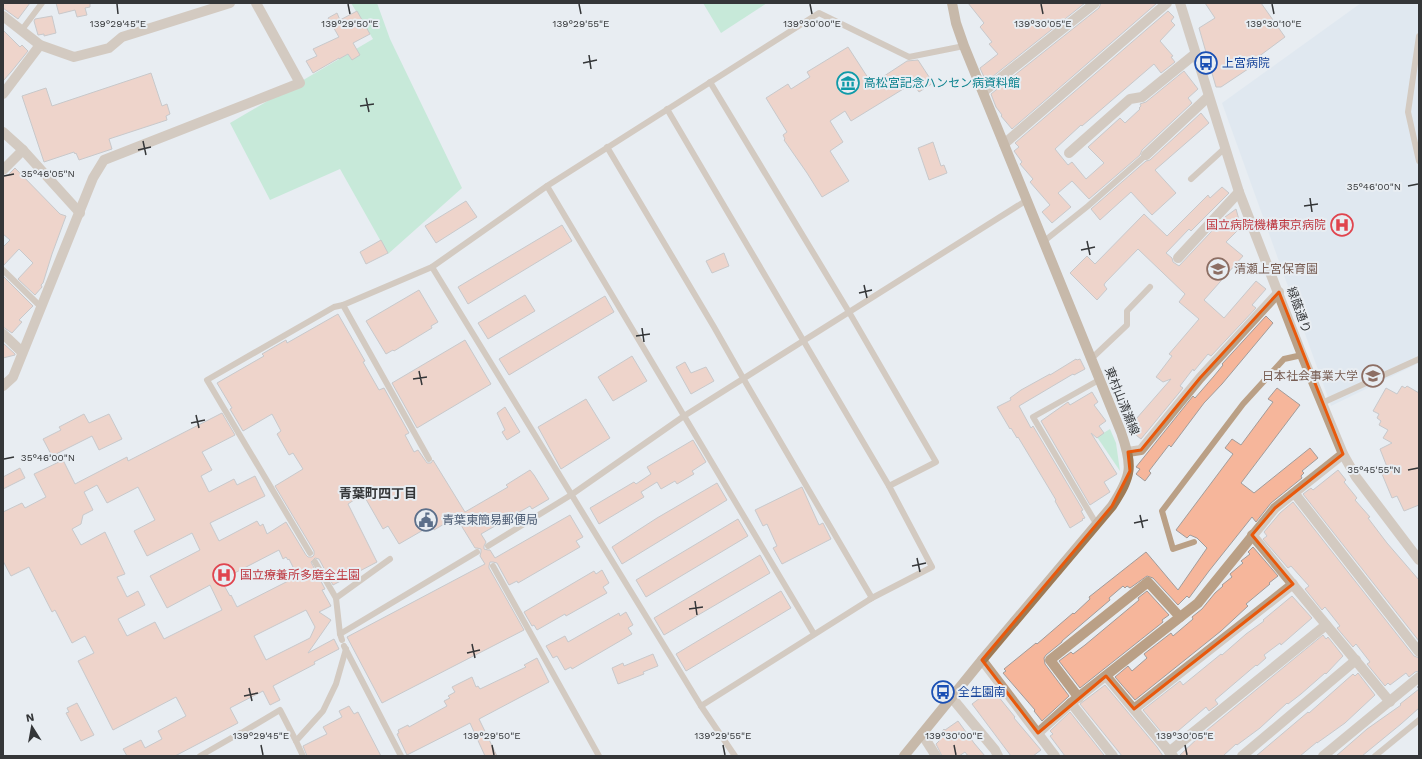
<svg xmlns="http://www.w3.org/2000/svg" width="1422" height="759" font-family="'Work Sans','Noto Sans JP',sans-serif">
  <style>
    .built { fill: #d8e3ed }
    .green { fill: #a1e4bb }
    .building { fill: #f6b69b; stroke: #a29c9a; fill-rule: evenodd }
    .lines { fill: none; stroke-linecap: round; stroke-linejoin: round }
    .service { stroke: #baa086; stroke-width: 6 }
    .minor { stroke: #baa086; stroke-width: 10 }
    .tertiary { stroke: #baa086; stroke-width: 10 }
    .secondary { stroke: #9f7a53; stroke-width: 10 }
    .marked { fill: none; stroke: #e8590c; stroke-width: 3; stroke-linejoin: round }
    .ticks { fill: none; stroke: #343638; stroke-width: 1.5 }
    .labels { text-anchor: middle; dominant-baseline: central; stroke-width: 4; stroke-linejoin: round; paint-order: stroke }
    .transit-label { font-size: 12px; fill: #164399; stroke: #e8edf2; text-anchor: start }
    .culture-label { font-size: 12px; fill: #0d838f; stroke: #e8edf2; text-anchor: start }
    .health-label { font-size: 12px; fill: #be3a42; stroke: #e8edf2; text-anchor: end }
    .education-label { font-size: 12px; fill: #785e54; stroke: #e8edf2; text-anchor: start }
    .street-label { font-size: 12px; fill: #343638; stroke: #e8edf2 }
    .service-label { font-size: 12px; fill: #4e5e75; stroke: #e8edf2; text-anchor: start }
    .neighbourhood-label { font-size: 13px; font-weight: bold; fill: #343638; stroke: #e8edf2 }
    .ticks-label { font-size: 10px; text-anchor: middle; fill: #343638; stroke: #e8edf2; stroke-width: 4; stroke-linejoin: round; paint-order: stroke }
  </style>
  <rect width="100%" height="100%" fill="#e8edf2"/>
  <!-- built -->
  <path class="built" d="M1361,3H1419V363L1331,406L1222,103Z"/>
  <!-- green -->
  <g class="green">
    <path d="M351,3H377L390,39L462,188L388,254L340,169L270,200L230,123L373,39Z"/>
    <path d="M703,3H767L721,33Z"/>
    <path d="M1110,429L1116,443L1120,471L1097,437Z"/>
  </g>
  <!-- building -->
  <g class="building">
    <path d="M3,3H30L18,19L3,8Z"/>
    <path d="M56,3H90V7L85,8L87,15L77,17L75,10L59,14Z"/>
    <path d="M968,3H1085L987,81L984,77L980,68L998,54L989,44L992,42L980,27L984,23Z"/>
    <path d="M1101,3H1157L1012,129L1001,116L1002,115L996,107L991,94L1099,8Z"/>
    <path d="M1205,3H1261L1285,37L1254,60L1257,63L1221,87H1216L1199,28L1215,18Z"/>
    <path d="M357,11L370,34L353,43L360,55L352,60L348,54L339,59V58L313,73L306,61L317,56L313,49L339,37L328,18L337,13L340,20Z"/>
    <path d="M1168,11L1174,17L1171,21L1175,25L1160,41L1173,56L1171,57L1175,62L1161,73L1154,64L1082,126L1081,125L1055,149L1068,165L1072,162L1086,179L1104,163L1088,147L1120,118L1125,123L1140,109L1139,108L1141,106L1140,104L1146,102L1184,71L1198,89L1188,98L1192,103L1142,150L1140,155L1089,199L1072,181L1058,193L1071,207L1052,223L1042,212L1050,205L1030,182L1033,179L1020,164L1022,162L1014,151L1019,147L1015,143Z"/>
    <path d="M52,16L56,33L44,36V34L38,35L34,21L35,19Z"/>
    <path d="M3,30L20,47L22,45L28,51L11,72L3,81Z"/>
    <path d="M848,47L872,84L907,61L918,60L933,83L919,92L913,83L851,121L845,111L830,121L843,142L830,151L849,181L822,197L807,173L784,140L785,139L783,135L787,132L766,98L788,84L791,89L810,77L807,72Z"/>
    <path d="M151,73L162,106L167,104L170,114L166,116L167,120L109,139L112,149L79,160L76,153L75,154L74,152L44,162L22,96L46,88L52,106Z"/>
    <path d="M1201,113L1209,123L1155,170L1176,193L1152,215L1131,192L1100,220L1091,209L1146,161L1150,160Z"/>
    <path d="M933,142L941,166L944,165L947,173L929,180L918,148Z"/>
    <path d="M15,168L60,214L66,216L52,254L43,283L41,285L42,287L35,295L18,279L33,263L19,249L3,266V247L10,240L3,234V176L8,175Z"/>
    <path d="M1222,187L1229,193L1191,231L1189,229L1166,253L1172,258L1173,262L1179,266L1225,217L1236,209L1241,227L1226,242L1243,256L1204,300L1224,318L1256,281L1266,289L1252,305L1256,308L1211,356L1208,354L1194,371L1193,369L1180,386L1183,388L1141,439L1132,432L1129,427L1171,379L1163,382L1156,377L1172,356L1169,354L1199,319L1179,302L1185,294L1138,249L1105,283L1104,285L1107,289L1097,300L1070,273L1087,256L1095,264L1144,214L1167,236L1208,195L1210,198Z"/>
    <path d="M466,201L477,217L436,243L425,226Z"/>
    <path d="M562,225L572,241L468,304L458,287Z"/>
    <path d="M381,240L388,253L366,264L360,252Z"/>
    <path d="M724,253L729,266L712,273L706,261Z"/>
    <path d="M3,276L33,306L19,320L22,322L12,333L3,327Z"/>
    <path d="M419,290L438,322L431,326L432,328L394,351L393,350L386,354L366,321Z"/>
    <path d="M525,295L535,311L488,339L478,323Z"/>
    <path d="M605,296L614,312L509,375L499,359Z"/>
    <path d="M338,314L365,361L363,362L379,390L384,388L409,433L405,435L414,452L418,450L427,463H431L433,460L465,512L508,487L506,485L530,470L534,475L549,499L532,509L530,506L481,534L486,542L484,546V549L488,550H490L495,558L570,515L583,537L576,541L580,547L518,583L517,581L509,585L497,563L493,562H490L489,566V568L524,630L382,703L347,637L485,564L480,556L481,552V549L477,548H475L456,517L434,530L432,525L399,544L388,526L383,529L363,494L348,504L377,562L333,585L319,559L315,558L311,562L325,589L322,590L331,606L319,612L331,620L308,653L334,639L339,649L314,662L315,664L273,686L280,700L270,705L263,691L230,708L238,723L175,756H127L123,749L141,740L145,748L162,739L158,731L186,716L176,697L113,730L78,661L94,653L85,636L72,643L55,610L52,612L29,567L11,576L3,561V512L22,503L25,508L46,497L34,474L63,460L75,484L127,457L128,461L222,413L235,435L202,452L212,470L201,476L209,492L234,479L237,485L255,476L265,496L210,523L219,541L257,521L260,526L263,524L267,534L286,522L306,555L308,557H312L314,555V551L275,486L303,469L293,453L289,455L277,434L281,431L272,414L243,431L230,409L232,408L217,383L264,356L262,354L286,340L287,343ZM97,485L107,503L138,487L155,520L134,531L147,556L192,533L200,550L150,576L167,608L210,585L222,610L164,639L155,622L127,636L118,619L145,605L138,591L127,597L117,577L125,574L105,532L81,545L72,529L81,524L83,515L93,510L84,492ZM279,550L283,559L286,557L288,560L289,559L297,575L296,577L237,607L231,595L230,596L221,580ZM306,610L315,627L310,638L266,660L254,636Z"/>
    <path d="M1266,316L1273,323L1222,384L1204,403L1171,447L1169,445L1149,471L1151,473L1145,481L1136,474L1140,469L1136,467L1193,396L1195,398L1214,376L1223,365L1222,364Z"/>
    <path d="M465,340L491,384L417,428L392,383Z"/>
    <path d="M3,343L15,354V355L3,358Z"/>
    <path d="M632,356L647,381L613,401L598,377Z"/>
    <path d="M1076,359L1077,360L1080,359L1085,369L1074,375L1073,374L1019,406L1031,428L1033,426L1083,510L1081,511L1085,518L1082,519L1083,520L1070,528L1055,501L1056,500L1018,437L1017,438L1011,428L1010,429L997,407L1011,400L1010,398L1021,390L1050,374V375Z"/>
    <path d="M685,362L691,373L706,367L714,381L691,394L676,367Z"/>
    <path d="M1402,386L1405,388L1407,386L1419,393V505L1404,511L1397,496L1392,498L1382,474L1389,472L1380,449L1392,443L1383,438L1388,430L1379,425L1381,421L1377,418L1379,414L1373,411L1386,388L1397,394Z"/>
    <path d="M1277,388L1300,405L1241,483L1254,493L1310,448L1318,458L1302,471L1304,473L1301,476L1302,478L1271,503L1256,522L1252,517L1209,571L1189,598L1187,596L1178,605L1153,578L1147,576L1130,588L1127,586L1125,588L1123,586L1109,598L1110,600L1062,641V642L1046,655L1044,658L1045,664L1069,696L1042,721L1034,711L1035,710L1003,673L1006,671L1004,669L1036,643L1037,644L1073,613L1074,614L1090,599L1089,597L1146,552L1178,590L1207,548L1197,538L1190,535L1187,538L1176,530L1233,454L1225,448L1232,439L1241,445L1273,402L1268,399Z"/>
    <path d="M1092,392L1098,402L1094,405L1106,421L1099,426L1104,433L1097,438L1091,433L1117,474L1104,482L1110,492L1090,505L1041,421L1068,402L1070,405Z"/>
    <path d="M586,399L610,438L561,469L538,427Z"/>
    <path d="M505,407L520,432L507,440L502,432L505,430L497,413Z"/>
    <path d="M84,414L89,423L109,414L122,439L99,450L92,436L52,456L43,439L61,430L59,427Z"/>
    <path d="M693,440L706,462L692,471L694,474L677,484L675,481L661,489L657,482L641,492L644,497L599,524L590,508L634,482L636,484L651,474L647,467Z"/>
    <path d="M20,468L25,478L3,489V477Z"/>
    <path d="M1338,470L1346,480L1344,482L1357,498L1355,500L1370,517L1368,518L1387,543L1419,580V641L1303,494L1311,488L1313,490Z"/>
    <path d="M717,483L727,500L622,564L612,547L657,518Z"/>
    <path d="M802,487L819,525L823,523L831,539L782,564L773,548L777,546L767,524L763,526L755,510Z"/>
    <path d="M1293,502L1414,656L1419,658V671L1415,672L1409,677L1406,673L1390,685L1388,683L1385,686L1367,664L1370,662L1356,644L1353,647L1337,628L1340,626L1325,607L1322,610L1305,589L1309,586L1291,566L1288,568L1263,539L1267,536L1264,532L1280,513Z"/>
    <path d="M738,519L748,536L646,597L636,580Z"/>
    <path d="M1253,547L1278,576L1269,583L1270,584L1246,604L1248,606L1221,631L1135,700L1115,677L1128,666L1132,671L1147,658L1144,654L1171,633L1173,636L1193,619L1192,617L1202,609L1215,593L1223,586L1222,585L1232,577L1230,574L1243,563L1241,561L1250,554L1248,552Z"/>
    <path d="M760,555L770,573L664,635L654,618Z"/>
    <path d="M602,570L609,583L603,587L607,593L566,616L565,614L537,630L534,625L532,626L524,612L594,571L596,574Z"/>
    <path d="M781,591L791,608L686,671L676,654Z"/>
    <path d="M1147,591L1169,615L1162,620L1163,622L1080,688L1059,661L1071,652L1073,654L1085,645L1139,600L1138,598Z"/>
    <path d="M1292,596L1312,618L1281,645L1280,643L1264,655L1266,658L1257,666L1256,665L1215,700L1218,704L1209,711L1206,707L1171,737L1170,736L1167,739L1143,710L1180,681L1183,685L1221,654L1222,655L1246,634L1264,621L1263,620Z"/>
    <path d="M626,612L633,625L628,628L632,634L572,669L571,667L565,670L557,656L553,658L546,646L565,636L568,642L619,613L620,616Z"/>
    <path d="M1323,635L1326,639L1328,637L1343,656L1326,674L1325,673L1301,694L1288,704L1287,703L1260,728L1237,745L1236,744L1223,756H1179L1201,735Z"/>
    <path d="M653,654L658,666L643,672L644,674L618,684L612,668L623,663L624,666Z"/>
    <path d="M537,658L549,682L479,719L497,756H485L470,723L407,755L397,734L399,733L398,730L408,725L409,727L447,706L444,701L450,698L448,696L455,692L452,687L472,677L476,687L478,686L480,689L526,667L524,665Z"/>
    <path d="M1358,673L1375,695L1345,723L1317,743V742L1300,756H1256L1308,712L1309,713L1353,674L1355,676Z"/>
    <path d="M989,685L1015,717L1014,718L1041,750L1033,756H1011L972,704L984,695L981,691Z"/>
    <path d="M1105,685L1157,747L1163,756H1122L1114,746L1080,704Z"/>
    <path d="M1419,685V708L1401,724L1362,756H1336L1367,729L1401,705L1400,704L1419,689L1417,687Z"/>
    <path d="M77,703L94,735L81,741L66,713L69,712L67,708Z"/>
    <path d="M349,706L354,714L358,712L381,756H307L303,746L327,734L323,727L342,717L339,711Z"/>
    <path d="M1070,712L1104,755L1102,756H1065L1050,736L1053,734L1050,731Z"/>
    <path d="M958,721L974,743L985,756H968L965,752L959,756H942L936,744L940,740L937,737L944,729L945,730Z"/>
  </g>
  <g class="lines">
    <!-- service -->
    <g class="service">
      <path d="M21,31L42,3"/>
      <path d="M1419,36L1408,112L1419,161"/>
      <path d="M710,82L849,312L936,462L889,486"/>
      <path d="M667,109L889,486L932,567L870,599"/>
      <path d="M607,147L714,327L743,378L872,598L701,706"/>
      <path d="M1191,179L1225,148"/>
      <path d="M547,186L814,634"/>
      <path d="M1043,242L1088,206L1146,155"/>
      <path d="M432,267L701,706L735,756"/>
      <path d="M3,270L41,307"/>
      <path d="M343,305L429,459"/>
      <path d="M1091,359L1127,325V311L1150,287"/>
      <path d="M1322,403L1419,359"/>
      <path d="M1097,525L1033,417L1099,380"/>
      <path d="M1194,542L1173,549L1162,511L1243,404L1284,359L1302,355"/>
      <path d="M488,546L571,495L684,416L1027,200"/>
      <path d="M310,553L207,380L334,307L343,305L432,267L547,186L819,13L909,57L964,46"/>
      <path d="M315,562L336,598L340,634L342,640"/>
      <path d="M493,566L599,756"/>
      <path d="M336,598L390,559"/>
      <path d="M340,634L477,552"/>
      <path d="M344,646L401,756"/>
      <path d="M243,732L280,710L296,741"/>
      <path d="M200,756L240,733"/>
      <path d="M303,756L296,741L323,711L336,684L346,649"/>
      <path d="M1375,756L1419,720"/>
    </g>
    <!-- minor -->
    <g class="minor">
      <path d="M3,16L40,45L74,57L109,48L122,37L230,3"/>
      <path d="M983,92L1095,3"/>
      <path d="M3,94L40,45"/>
      <path d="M3,132L23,150L80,213"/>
      <path d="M1004,144L1167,3"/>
      <path d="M1069,153L1130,99L1142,97L1195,54"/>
      <path d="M1146,155L1208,97"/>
      <path d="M3,170L23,150"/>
      <path d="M1178,258L1239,192"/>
      <path d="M3,334L22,352"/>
      <path d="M3,386L13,377L93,178L104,160L300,83L256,3"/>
      <path d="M1128,452L1141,450L1200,378L1279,292"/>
      <path d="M1295,494L1419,652"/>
      <path d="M1252,535L1390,702"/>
      <path d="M982,660L1055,756"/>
      <path d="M1106,676L1173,756"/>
      <path d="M952,698L995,750L998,756"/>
      <path d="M1079,698L1050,660L1148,582L1180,617"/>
      <path d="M1071,703L1113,756"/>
      <path d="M1134,709L1293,584"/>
      <path d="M1038,733L1071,703L1198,603L1275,508L1343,454"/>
      <path d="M922,734L936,756"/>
      <path d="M1169,752L1326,625"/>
      <path d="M1242,756L1356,660"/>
      <path d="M1323,756L1419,677"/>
    </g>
    <!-- tertiary -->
    <path class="tertiary" d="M1180,3L1239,192L1302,355L1343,454L1356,477L1419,560"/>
    <!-- secondary -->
    <path class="secondary" d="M904,756L982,660L1112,506C1132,475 1133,467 1121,432L964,46L956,23L952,3"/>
  </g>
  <!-- marked area -->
  <path d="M0 0H1422V759H0ZM1279,292L1343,454L1275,508L1252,535L1293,584L1134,709L1106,676L1038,733L982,660L1112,506L1130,471L1128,452L1141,450L1200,378Z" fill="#e8edf2" fill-opacity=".55" fill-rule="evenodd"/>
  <path class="marked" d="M1279,292L1343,454L1275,508L1252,535L1293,584L1134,709L1106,676L1038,733L982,660L1112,506L1130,471L1128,452L1141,450L1200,378Z"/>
  <!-- ticks -->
  <path class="ticks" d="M117,4L118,14M348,4L350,14M579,4L581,14M810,4L812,14M1041,4L1043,14M1272,4L1274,14M589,55L591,69M583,63L597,60M366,98L369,112M360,106L374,104M143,141L146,155M138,150L151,147M4,176L14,174M1408,186L1418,184M1310,198L1312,212M1304,206L1318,204M1087,241L1090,255M1081,250L1095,247M864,285L867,298M859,293L872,290M642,328L644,342M636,336L650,334M419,371L422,385M413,379L427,377M196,415L199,428M191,423L205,420M4,459L14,457M1408,470L1418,468M1140,515L1143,528M1134,523L1148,520M917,558L920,572M912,566L926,563M695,601L697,615M689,609L703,607M472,644L475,658M467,653L480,650M249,688L252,701M244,696L258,693M261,745L263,755M492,745L494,755M723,745L725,755M954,745L956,755M1185,745L1187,755"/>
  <!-- icons -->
  <defs>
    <g id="bus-ring" transform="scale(1.15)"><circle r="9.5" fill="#e8edf2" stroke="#1a4fb4" stroke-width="1.5"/><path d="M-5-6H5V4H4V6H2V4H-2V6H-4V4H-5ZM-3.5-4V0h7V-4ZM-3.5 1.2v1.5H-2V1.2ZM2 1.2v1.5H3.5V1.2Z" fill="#1a4fb4"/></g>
    <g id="museum-ring" transform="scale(1.15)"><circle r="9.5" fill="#e8edf2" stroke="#0f9aa8" stroke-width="1.5"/><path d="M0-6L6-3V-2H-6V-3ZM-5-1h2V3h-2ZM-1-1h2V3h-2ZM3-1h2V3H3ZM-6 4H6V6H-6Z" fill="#0f9aa8"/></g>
    <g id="hospital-ring" transform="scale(1.15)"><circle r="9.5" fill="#e8edf2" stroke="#e0444e" stroke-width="1.5"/><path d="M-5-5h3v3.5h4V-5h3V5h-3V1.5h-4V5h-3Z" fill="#e0444e"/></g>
    <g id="school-ring" transform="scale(1.15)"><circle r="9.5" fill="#e8edf2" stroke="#8d6e63" stroke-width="1.5"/><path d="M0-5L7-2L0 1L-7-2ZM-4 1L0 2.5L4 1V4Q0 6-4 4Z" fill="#8d6e63"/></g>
    <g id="university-ring" transform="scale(1.15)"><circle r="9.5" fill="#e8edf2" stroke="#8d6e63" stroke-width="1.5"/><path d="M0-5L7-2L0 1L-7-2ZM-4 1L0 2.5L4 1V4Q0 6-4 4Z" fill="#8d6e63"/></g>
    <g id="civic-ring" transform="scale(1.15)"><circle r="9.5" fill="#e8edf2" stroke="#5c6f8a" stroke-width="1.5"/><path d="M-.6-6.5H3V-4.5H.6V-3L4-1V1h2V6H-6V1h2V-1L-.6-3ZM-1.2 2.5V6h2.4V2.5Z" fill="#5c6f8a"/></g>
  </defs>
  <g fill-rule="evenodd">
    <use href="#bus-ring" x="1206" y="63"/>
    <use href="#museum-ring" x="848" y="83"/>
    <use href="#hospital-ring" x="1342" y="225"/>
    <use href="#school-ring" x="1218" y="269"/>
    <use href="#university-ring" x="1373" y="376"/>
    <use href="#civic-ring" x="426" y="520"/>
    <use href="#hospital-ring" x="224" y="575"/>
    <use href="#bus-ring" x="943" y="692"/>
  </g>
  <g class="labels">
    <!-- transit labels -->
    <g class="transit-label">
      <text x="1222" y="63">上宮病院</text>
      <text x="958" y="692">全生園南</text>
    </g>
    <!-- culture labels -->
    <g class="culture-label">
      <text x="864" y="83">高松宮記念ハンセン病資料館</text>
    </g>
    <!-- health labels -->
    <g class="health-label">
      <text x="1326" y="225">国立病院機構東京病院</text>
      <text x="240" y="575" text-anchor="start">国立療養所多磨全生園</text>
    </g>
    <!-- education labels -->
    <g class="education-label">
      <text x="1234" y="269">清瀬上宮保育園</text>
      <text x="1358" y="376" text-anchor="end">日本社会事業大学</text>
    </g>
    <!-- street labels -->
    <g class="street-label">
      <text transform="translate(1299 310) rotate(70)">緑蔭通り</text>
      <text transform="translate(1122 401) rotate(68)">東村山清瀬線</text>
    </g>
    <!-- service labels -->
    <g class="service-label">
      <text x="442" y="520">青葉東簡易郵便局</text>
    </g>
    <!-- neighbourhood labels -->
    <g class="neighbourhood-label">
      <text x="378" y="493">青葉町四丁目</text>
    </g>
  </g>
  <g class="ticks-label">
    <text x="118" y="27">139°29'45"E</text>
    <text x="350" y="27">139°29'50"E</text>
    <text x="581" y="27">139°29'55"E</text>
    <text x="812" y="27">139°30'00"E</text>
    <text x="1043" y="27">139°30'05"E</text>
    <text x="1274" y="27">139°30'10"E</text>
    <text x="48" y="177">35°46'05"N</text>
    <text x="1374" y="190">35°46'00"N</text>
    <text x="48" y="461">35°46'00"N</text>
    <text x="1374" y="473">35°45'55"N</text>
    <text x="261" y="739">139°29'45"E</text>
    <text x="492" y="739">139°29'50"E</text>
    <text x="723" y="739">139°29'55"E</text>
    <text x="954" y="739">139°30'00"E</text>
    <text x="1185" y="739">139°30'05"E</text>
  </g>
  <!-- border -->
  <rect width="1422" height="759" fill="none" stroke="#343638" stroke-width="8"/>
  <!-- north arrow -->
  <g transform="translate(32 727) rotate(349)" stroke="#e8edf2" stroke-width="3" paint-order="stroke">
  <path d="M0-3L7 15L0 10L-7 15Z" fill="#343638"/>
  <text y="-6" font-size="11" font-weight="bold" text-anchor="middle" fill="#343638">N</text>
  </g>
</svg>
